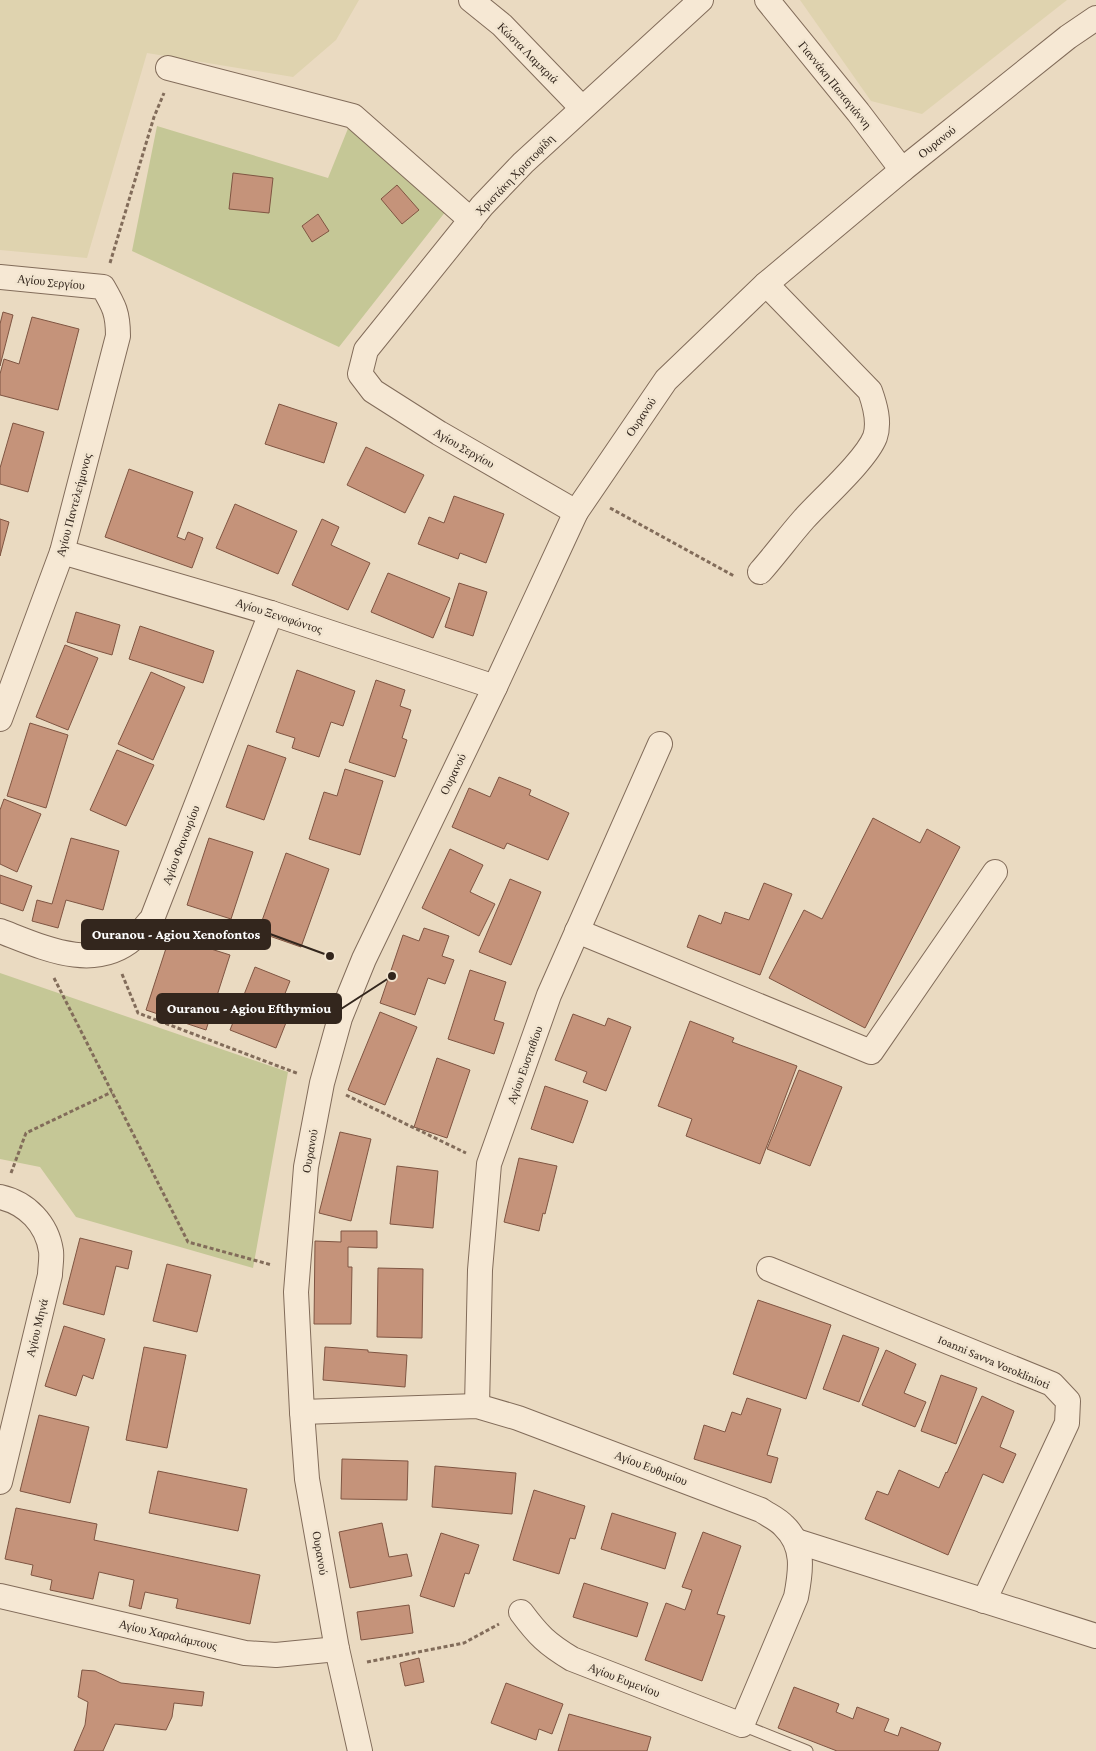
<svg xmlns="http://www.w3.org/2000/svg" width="1096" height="1751" font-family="'Crimson Pro',serif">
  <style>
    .farmland { fill: #dfd3af }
    .green { fill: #c5c796 }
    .building { fill: #c5937a; stroke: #7f5542 }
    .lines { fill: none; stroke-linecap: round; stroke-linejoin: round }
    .service-casing { stroke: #826c5a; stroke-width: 13 }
    .minor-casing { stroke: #826c5a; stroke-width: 26 }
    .path { stroke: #826c5a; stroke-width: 3; stroke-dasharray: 4 2.5; stroke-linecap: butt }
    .service { stroke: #f6e8d4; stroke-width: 11 }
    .minor { stroke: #f6e8d4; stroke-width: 24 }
    .labels { text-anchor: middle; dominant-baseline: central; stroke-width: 5; stroke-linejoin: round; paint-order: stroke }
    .street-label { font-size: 12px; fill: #33261d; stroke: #f2e5d0 }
    .leader { fill: none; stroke: #33261d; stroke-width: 2 }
    .callout-dot { fill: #33261d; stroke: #f2e5d0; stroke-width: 2 }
    .callout { fill: #33261d; stroke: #33261d; stroke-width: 2 }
    .callout-label { font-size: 14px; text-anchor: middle; font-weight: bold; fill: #fff }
  </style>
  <rect width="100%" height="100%" fill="#eadac1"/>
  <!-- farmland -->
  <g class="farmland">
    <path d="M0,0H359L336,40L293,77L147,53L87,258L0,250Z"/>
    <path d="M800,0H1067L922,114L871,101Z"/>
  </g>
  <!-- green -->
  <g class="green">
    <path d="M157,126L328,178L349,126L446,211L339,347L132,251Z"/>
    <path d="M0,973L288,1072L253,1268L76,1217L40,1167L0,1159Z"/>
  </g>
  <!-- building -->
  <g class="building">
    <path d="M233,173L273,178L269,213L229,209Z"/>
    <path d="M397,185L419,210L402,224L381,199Z"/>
    <path d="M318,214L329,231L312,242L302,226Z"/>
    <path d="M3,312L13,315L0,366V324Z"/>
    <path d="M32,317L79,329L58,410L0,395V374L4,359L19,364Z"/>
    <path d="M279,404L337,423L324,463L265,444Z"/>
    <path d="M13,423L44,432L28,492L0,484V468Z"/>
    <path d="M366,447L424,475L405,513L347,485Z"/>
    <path d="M129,469L193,492L177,537L185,540L188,532L203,538L192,568L105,537Z"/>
    <path d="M454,496L504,514L486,563L460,553L458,559L418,544L429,517L444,523Z"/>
    <path d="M235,504L297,531L278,574L216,548Z"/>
    <path d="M0,519L9,522L0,556Z"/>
    <path d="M322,519L339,527L331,545L370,563L348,610L292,585Z"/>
    <path d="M388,573L450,598L433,638L371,612Z"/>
    <path d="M459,583L487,592L473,636L445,627Z"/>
    <path d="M76,612L120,625L112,655L67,642Z"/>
    <path d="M140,626L214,651L203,683L129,659Z"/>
    <path d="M65,645L98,658L68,730L36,717Z"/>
    <path d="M297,670L355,691L343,726L331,722L319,757L292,748L295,738L276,732Z"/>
    <path d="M151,672L185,687L153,760L118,744Z"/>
    <path d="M376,680L405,690L400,706L411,710L402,738L407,740L395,777L349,762Z"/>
    <path d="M30,723L68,735L46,808L7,796Z"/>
    <path d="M248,745L286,758L264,820L226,807Z"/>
    <path d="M117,750L154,765L126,826L90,810Z"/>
    <path d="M345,769L383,781L360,855L309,839L324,792L337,796Z"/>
    <path d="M499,777L531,790L529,795L569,813L548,860L507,843L504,849L452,827L469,788L490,797Z"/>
    <path d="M4,799L41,814L17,872L0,864V810Z"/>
    <path d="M873,818L920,843L927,829L960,847L865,1028L769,978L804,910L822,919Z"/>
    <path d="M71,838L119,851L103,910L66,900L58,928L32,921L37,900L52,904Z"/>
    <path d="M209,838L253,852L231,919L187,905Z"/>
    <path d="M450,849L483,865L470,892L495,904L479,936L422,908Z"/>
    <path d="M286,853L329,869L301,947L258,932Z"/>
    <path d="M0,875L32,886L23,911L0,903Z"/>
    <path d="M510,879L541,892L511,965L479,952Z"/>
    <path d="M764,883L792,894L760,975L687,947L699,915L721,924L725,912L749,920Z"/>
    <path d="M424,928L449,936L442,956L454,960L445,984L428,978L415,1015L380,1003L403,935L419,941Z"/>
    <path d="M170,936L230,955L206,1030L146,1010Z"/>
    <path d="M255,967L290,981L280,1006L291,1010L276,1048L230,1030Z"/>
    <path d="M470,970L506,982L494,1020L504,1023L494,1054L448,1039Z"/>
    <path d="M380,1012L417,1027L385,1105L348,1090Z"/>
    <path d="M573,1014L605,1026L608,1018L631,1027L606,1091L583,1082L587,1072L555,1060Z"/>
    <path d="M690,1021L734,1038L732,1042L797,1066L760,1164L686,1136L692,1119L658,1106Z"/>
    <path d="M437,1058L470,1070L447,1138L414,1127Z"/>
    <path d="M799,1070L842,1087L810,1166L767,1149Z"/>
    <path d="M545,1086L588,1101L573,1143L531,1129Z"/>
    <path d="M340,1132L371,1139L351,1221L319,1213Z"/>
    <path d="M519,1158L557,1166L545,1214L543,1213L539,1231L504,1222Z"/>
    <path d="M397,1166L438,1171L433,1228L390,1224Z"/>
    <path d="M341,1231H377V1248L348,1247V1267H352L351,1324H314L315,1241L341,1242Z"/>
    <path d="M80,1238L132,1251L128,1269L116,1266L104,1315L63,1304Z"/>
    <path d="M167,1264L211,1275L197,1332L153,1321Z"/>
    <path d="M378,1268L423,1269L422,1338L377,1337Z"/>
    <path d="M758,1300L831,1325L806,1399L733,1374Z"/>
    <path d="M64,1326L105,1339L93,1379L83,1375L76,1396L45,1386Z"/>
    <path d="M843,1335L879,1348L859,1402L823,1389Z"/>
    <path d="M144,1347L186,1355L167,1448L126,1440Z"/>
    <path d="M325,1347L368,1350V1352L407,1355L405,1387L323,1380Z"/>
    <path d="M886,1350L916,1364L904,1393L926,1402L915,1427L862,1405Z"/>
    <path d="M941,1375L977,1388L956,1444L921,1431Z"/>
    <path d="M982,1396L1014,1411L1000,1447L1016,1454L1003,1483L983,1474L948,1555L865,1519L877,1491L888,1495L899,1470L939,1488L946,1472L947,1473Z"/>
    <path d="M747,1398L781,1409L767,1455L778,1458L771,1483L694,1459L704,1425L725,1432L732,1412L741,1415Z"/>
    <path d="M39,1415L89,1427L70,1503L20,1491Z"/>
    <path d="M342,1459L408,1461L407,1500L341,1499Z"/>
    <path d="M435,1466L516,1473L512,1514L432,1507Z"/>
    <path d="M158,1471L247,1489L238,1531L149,1513Z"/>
    <path d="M534,1490L585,1506L575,1539L570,1538L559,1574L513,1560Z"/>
    <path d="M16,1508L97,1524L94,1540L260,1575L250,1624L176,1608L178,1599L145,1592L141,1609L129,1606L134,1580L99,1572L93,1599L50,1590L52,1580L31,1575L33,1565L5,1559Z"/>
    <path d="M612,1513L676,1533L665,1569L601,1549Z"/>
    <path d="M382,1523L389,1557L407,1554L412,1576L350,1588L339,1532Z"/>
    <path d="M703,1532L741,1546L717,1614L725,1616L702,1681L645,1660L666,1603L685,1610L692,1590L682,1587Z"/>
    <path d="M441,1533L479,1545L469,1574L465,1573L454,1607L420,1596Z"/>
    <path d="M584,1583L648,1603L637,1637L573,1617Z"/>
    <path d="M409,1605L413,1633L361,1640L357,1612Z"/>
    <path d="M419,1658L424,1682L405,1686L400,1663Z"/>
    <path d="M82,1670L95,1671L121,1683L204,1692L202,1706L174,1703L172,1717L166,1730L115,1724L103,1751H74L85,1725L88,1702L78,1697Z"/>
    <path d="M506,1683L563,1704L552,1734L539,1729L536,1740L491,1723Z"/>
    <path d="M794,1687L839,1704L836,1712L853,1719L857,1707L889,1719L884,1731L898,1736L901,1727L941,1743L938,1751H837L778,1728Z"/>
    <path d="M569,1714L651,1737L647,1751H558Z"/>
  </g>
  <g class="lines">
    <!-- service casing -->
    <g class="service-casing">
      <path id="service" d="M742,1725L807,1751"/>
    </g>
    <!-- minor casing -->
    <g class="minor-casing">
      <g id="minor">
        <path d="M471,0L502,25L582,108"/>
        <path d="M767,0L858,112L902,170"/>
        <path d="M168,68L353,116L471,220"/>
        <path d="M0,277L103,287C114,306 118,313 118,336L62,552L0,719"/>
        <path d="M576,512L439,433L373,391L360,374L366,350L482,206L523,163L701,0"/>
        <path d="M62,552L271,613L495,687"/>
        <path d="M760,572C775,555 789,536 804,519C822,499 866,460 875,437C880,422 875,405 870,391L766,284"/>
        <path d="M0,931C42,947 94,973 134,938C141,933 146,925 152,919L271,613"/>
        <path d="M577,931L871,1052L995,872"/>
        <path d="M0,1197C27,1203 47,1224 51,1251C52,1259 50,1268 50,1275L0,1482"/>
        <path d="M769,1269L1052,1384L1068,1401L1067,1423L984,1601"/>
        <path d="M477,1406L480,1270L489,1164L549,995L660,744"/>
        <path d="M302,1412L477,1406L518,1418L761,1510C768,1515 778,1519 784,1526C805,1546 801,1571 796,1597L742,1725L572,1659C547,1644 538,1635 521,1612"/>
        <path d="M796,1541L1096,1636"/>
        <path d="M0,1596L245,1653L276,1655L337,1649"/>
        <path d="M360,1751L337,1649L307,1479L302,1412L296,1292L306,1167L322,1083L340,1018L364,959L495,687L576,512L666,380L766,284L902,170L1068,37L1096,18"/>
      </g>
    </g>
    <!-- path -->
    <g class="path">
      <path d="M110,263L154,117L164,93"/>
      <path d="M610,508L734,576"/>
      <path d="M122,974L138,1013L299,1074"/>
      <path d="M54,978L188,1242L272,1265"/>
      <path d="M346,1095L466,1153"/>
      <path d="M11,1173L26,1133L112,1092"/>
      <path d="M367,1662L464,1643L499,1624"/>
    </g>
    <!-- service -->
    <use href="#service" class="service"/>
    <!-- minor -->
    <use href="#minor" class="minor"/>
  </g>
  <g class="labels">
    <!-- street labels -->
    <g class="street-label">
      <text transform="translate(528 53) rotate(45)">Κώστα Λαμπριά</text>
      <text transform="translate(835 85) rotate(51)">Γιαννάκη Παπαγιάννη</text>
      <text transform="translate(937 142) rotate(-39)">Ουρανού</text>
      <text transform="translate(515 175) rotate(-46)">Χριστάκη Χριστοφίδη</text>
      <text transform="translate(51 282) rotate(6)">Αγίου Σεργίου</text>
      <text transform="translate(641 417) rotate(-56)">Ουρανού</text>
      <text transform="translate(464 448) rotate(30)">Αγίου Σεργίου</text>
      <text transform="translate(74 505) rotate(-75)">Αγίου Παντελεήμονος</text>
      <text transform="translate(279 616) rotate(18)">Αγίου Ξενοφώντος</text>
      <text transform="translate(453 774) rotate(-64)">Ουρανού</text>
      <text transform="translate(181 845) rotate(-69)">Αγίου Φανουρίου</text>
      <text transform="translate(525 1065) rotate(-70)">Αγίου Ευσταθίου</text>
      <text transform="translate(310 1151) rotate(-80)">Ουρανού</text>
      <text transform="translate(37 1328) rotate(-76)">Αγίου Μηνά</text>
      <text transform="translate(994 1362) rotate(23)">Ioanni Savva Voroklinioti</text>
      <text transform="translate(651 1468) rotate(21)">Αγίου Ευθυμίου</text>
      <text transform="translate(320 1553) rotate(80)">Ουρανού</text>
      <text transform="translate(168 1635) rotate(13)">Αγίου Χαραλάμπους</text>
      <text transform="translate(624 1680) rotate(21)">Αγίου Ευμενίου</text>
    </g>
  </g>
  <!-- callouts -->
  <path class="leader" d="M330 956L270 934M392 976L341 1009"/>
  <g class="callout-dot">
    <circle cx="330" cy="956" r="5"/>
    <circle cx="392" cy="976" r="5"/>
  </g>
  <g class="callout">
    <rect x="82" y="920" width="188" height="29" rx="5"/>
    <rect x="157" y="994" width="184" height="29" rx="5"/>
  </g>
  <g class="callout-label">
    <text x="176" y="939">Ouranou - Agiou Xenofontos</text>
    <text x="249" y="1013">Ouranou - Agiou Efthymiou</text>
  </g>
</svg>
